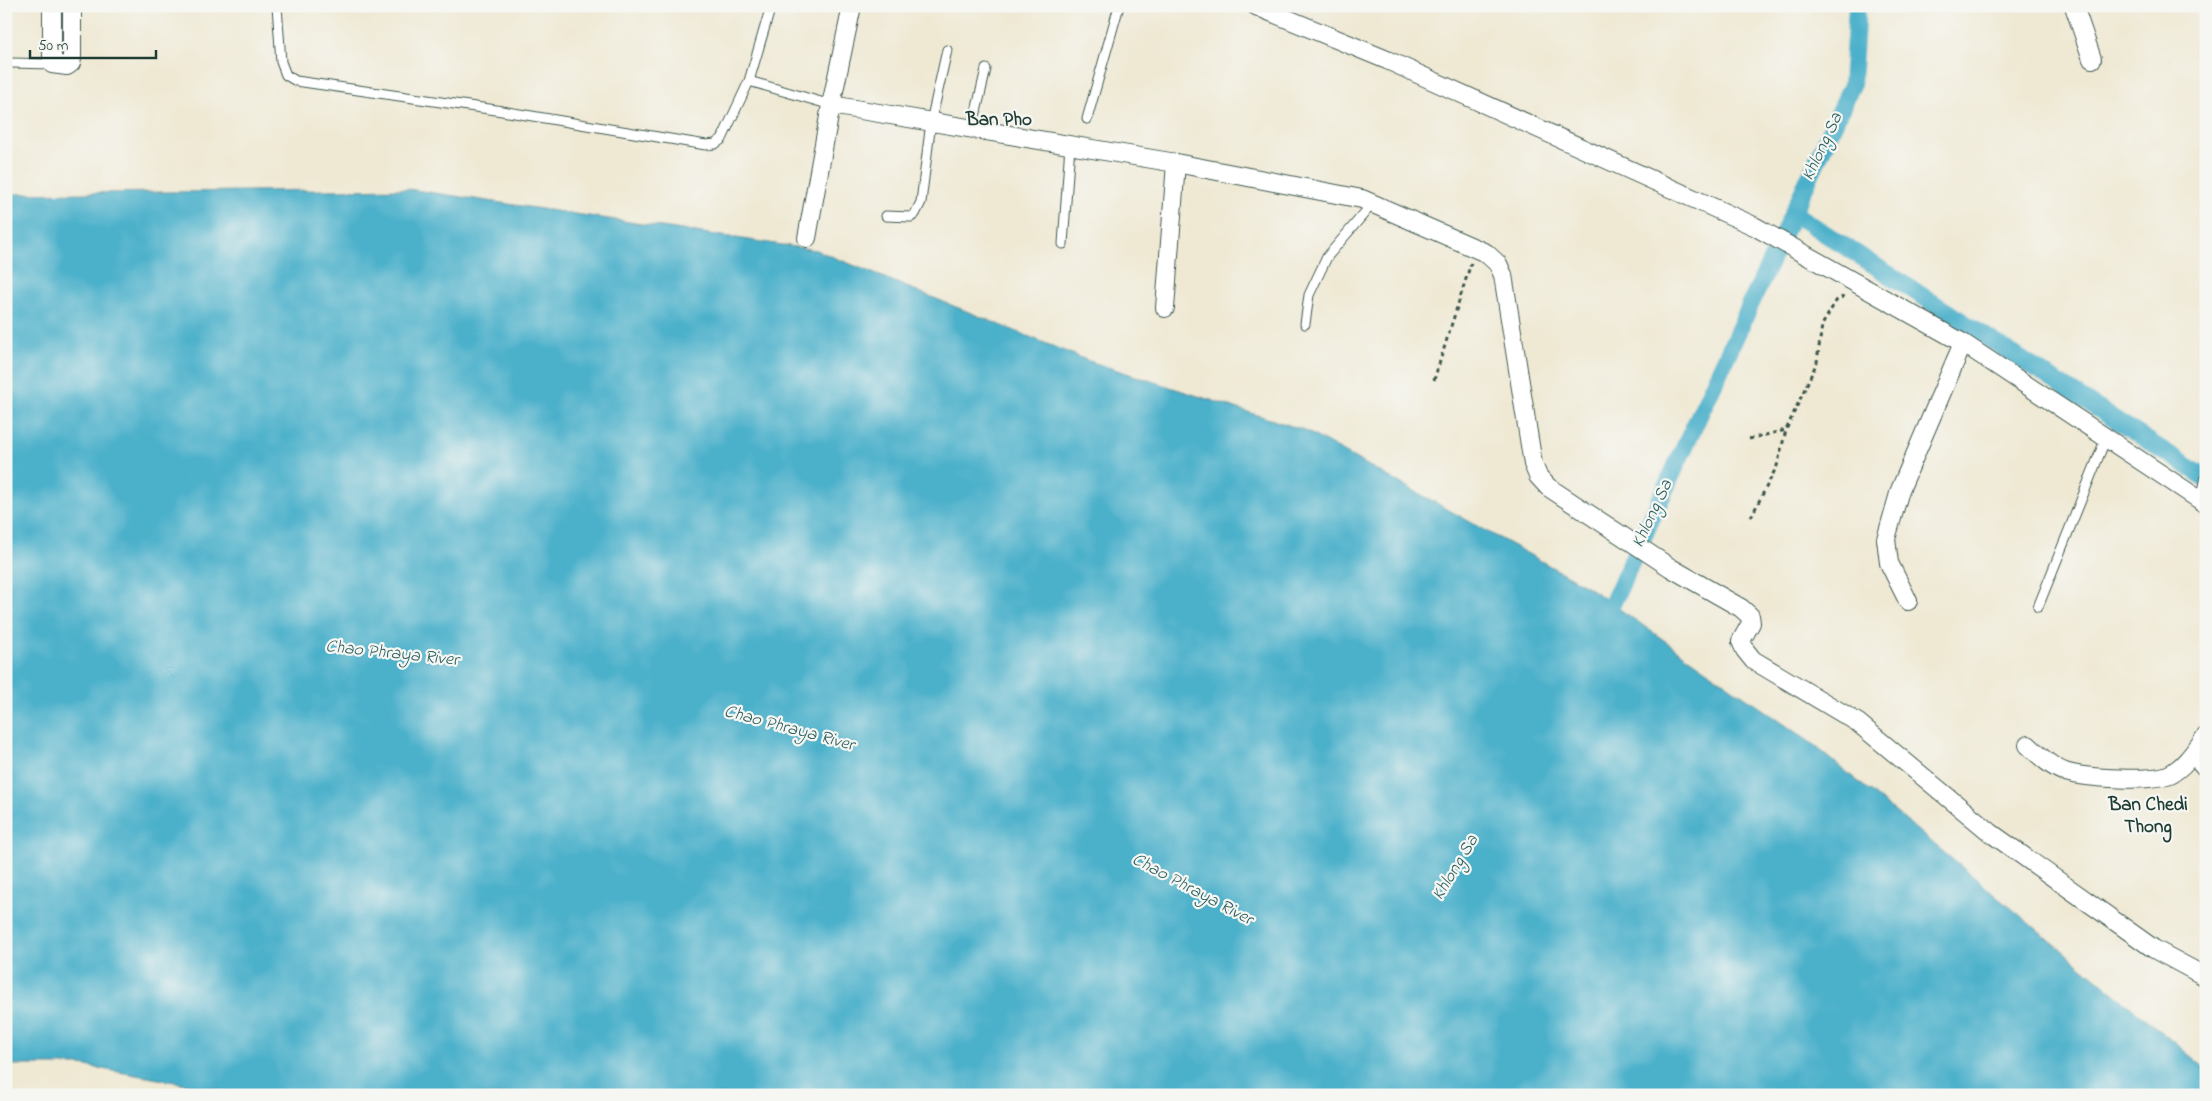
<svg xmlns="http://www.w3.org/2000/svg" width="2212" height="1101" font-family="'Indie Flower',sans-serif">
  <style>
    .water { fill: #4bb0ca; stroke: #35767f }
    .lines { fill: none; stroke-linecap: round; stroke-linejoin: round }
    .canal { stroke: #4bb0ca; stroke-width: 18 }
    .lane-casing { stroke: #3e574c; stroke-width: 11 }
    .street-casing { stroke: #3e574c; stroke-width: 20 }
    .path { stroke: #3e574c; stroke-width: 3; stroke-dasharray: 4 4; stroke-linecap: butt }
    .lane { stroke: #fff; stroke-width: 9 }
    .street { stroke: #fff; stroke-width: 18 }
    .labels { text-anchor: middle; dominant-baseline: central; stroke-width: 4.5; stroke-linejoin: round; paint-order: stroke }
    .water-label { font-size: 18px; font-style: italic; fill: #2c6061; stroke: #f6f6f2 }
    .quarter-label { font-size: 19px; font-weight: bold; fill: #1f3d34; stroke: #f6f6f2 }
  </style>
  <rect width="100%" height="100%" fill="#f6f6f2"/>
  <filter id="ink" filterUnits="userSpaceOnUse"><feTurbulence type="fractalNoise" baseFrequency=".02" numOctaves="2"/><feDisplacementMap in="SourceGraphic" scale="10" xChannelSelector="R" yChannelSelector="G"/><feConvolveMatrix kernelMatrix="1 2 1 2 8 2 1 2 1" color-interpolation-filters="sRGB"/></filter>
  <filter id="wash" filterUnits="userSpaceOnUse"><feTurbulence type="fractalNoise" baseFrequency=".0096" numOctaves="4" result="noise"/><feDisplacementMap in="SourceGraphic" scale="20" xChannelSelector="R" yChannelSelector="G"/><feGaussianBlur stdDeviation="1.12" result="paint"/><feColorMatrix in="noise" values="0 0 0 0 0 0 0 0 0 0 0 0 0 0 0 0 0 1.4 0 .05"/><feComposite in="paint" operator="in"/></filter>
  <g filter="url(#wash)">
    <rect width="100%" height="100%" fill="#efe9d4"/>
    <!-- water -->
    <path class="water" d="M408,189L816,250L1089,361L1304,430L1588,587L1814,745L2206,1069V1095H247L80,1065H6V194Z"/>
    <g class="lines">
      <!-- canal -->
      <g class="canal">
        <path d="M1793,213L2206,478"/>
        <path d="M1600,624L1612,604L1852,85L1857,6"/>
      </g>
    </g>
  </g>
  <g filter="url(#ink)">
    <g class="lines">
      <!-- lane casing -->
      <g class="lane-casing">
        <g id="lane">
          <path d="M277,6L281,62L286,75L296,81L496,110L706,145L715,144L722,139L749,81L831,105"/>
          <path d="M12,63L52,64"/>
          <path d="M749,81L771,6"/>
          <path d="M1087,119L1119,6"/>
          <path d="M972,129L986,69"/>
          <path d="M886,216L911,217L915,214L921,202L931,122L947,50"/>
          <path d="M1063,244L1070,145"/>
          <path d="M1305,324L1309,295L1327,257L1373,203"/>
          <path d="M2201,501L2206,477"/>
          <path d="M2038,607L2106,438"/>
          <path d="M2190,757L2206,775"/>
        </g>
      </g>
      <!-- street casing -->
      <g class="street-casing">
        <g id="street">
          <path d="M52,6V64L67,66L71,63L72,59V6"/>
          <path d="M1256,6L1387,60L1754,226L1963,343L2206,504"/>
          <path d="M2074,6L2092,59"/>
          <path d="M831,105L1176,163L1362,199L1486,253L1498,264L1503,275L1533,464L1538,476L1548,487L1671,568L1741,608L1750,616L1751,623L1741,641L1745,650L1753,660L1857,722L1991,833L2154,949L2206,977"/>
          <path d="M807,238L831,105L852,6"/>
          <path d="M1165,308L1176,163"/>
          <path d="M1908,601L1889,563L1886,539L1900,490L1963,343"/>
          <path d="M2028,745C2039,755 2051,767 2065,772C2085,778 2155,783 2172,773C2186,765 2196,749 2206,736"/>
        </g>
      </g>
      <!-- path -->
      <g class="path">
        <path d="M1434,380L1471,263"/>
        <path d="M1749,439L1786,430"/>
        <path d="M1751,517L1777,466L1786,430L1817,362L1822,325L1836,301L1844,296"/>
      </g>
      <!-- lane -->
      <use href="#lane" class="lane"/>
      <!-- street -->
      <use href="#street" class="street"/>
    </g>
  </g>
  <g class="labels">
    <!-- water labels -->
    <g class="water-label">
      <text transform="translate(1823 147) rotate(-65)">Khlong Sa</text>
      <text transform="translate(1653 514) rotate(-65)">Khlong Sa</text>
      <text transform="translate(392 654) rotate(6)">Chao Phraya River</text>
      <text transform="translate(789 729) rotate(15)">Chao Phraya River</text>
      <text transform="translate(1456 868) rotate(-59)">Khlong Sa</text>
      <text transform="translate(1192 890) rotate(28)">Chao Phraya River</text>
    </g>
    <!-- quarter labels -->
    <g class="quarter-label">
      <text x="999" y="120">Ban Pho</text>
      <text x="2148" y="805">Ban Chedi<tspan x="2148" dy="22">Thong</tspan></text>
    </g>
  </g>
  <!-- margin -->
  <rect width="2212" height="1101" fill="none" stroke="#f6f6f2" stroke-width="25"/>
  <!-- scale -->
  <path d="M30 50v8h126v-8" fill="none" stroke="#1f3d34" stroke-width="2.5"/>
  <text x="38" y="50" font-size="15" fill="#1f3d34" stroke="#f6f6f2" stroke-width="4" paint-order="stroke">50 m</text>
</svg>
